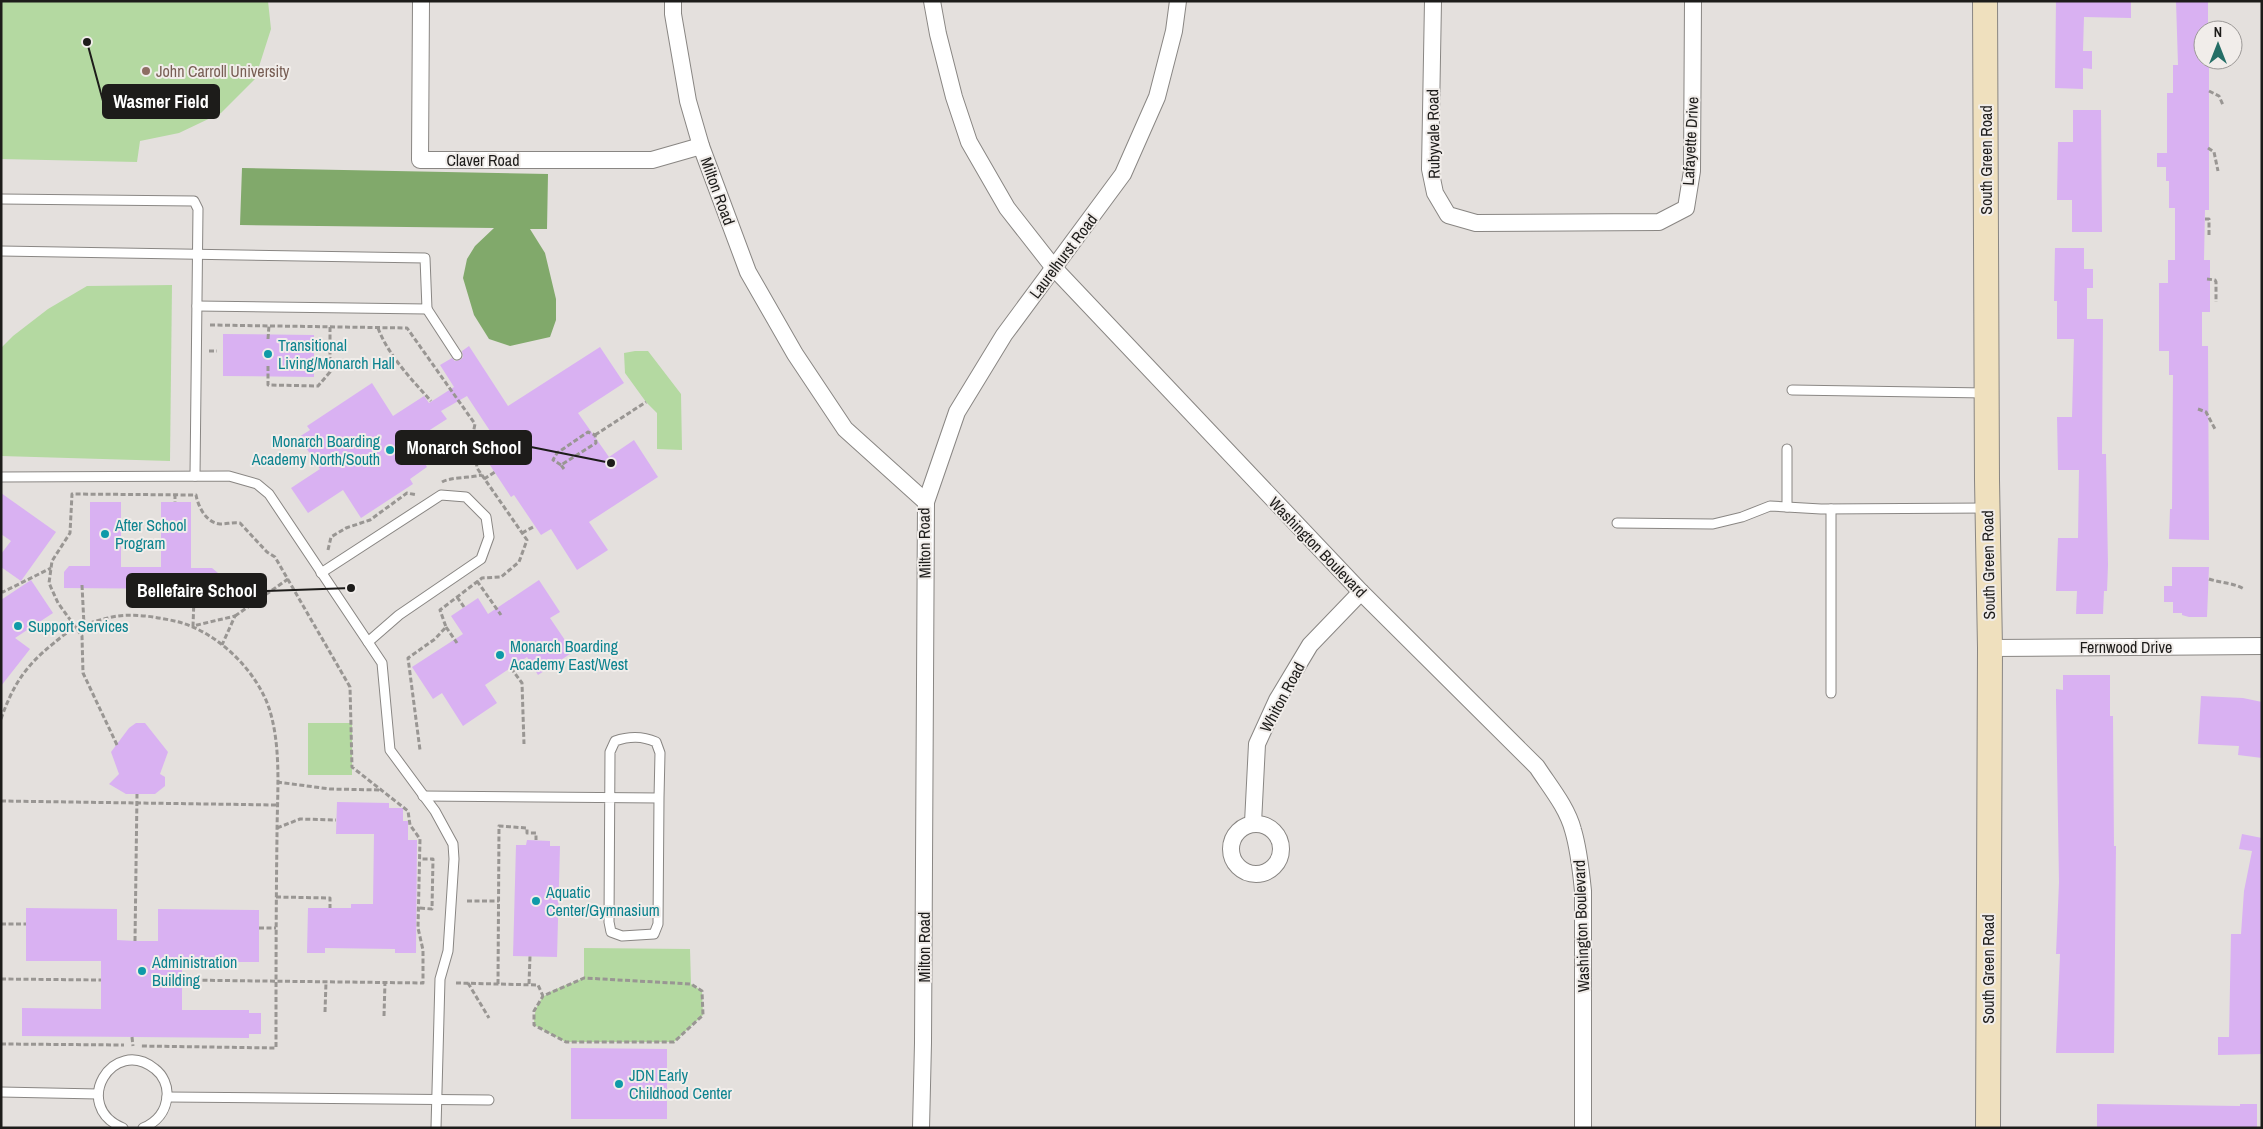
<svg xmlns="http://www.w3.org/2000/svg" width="2263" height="1129" font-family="'Archivo Narrow',sans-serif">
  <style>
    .green { fill: #b4d9a1 }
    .forest { fill: #81a96b }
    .building { fill: #d9b1f2 }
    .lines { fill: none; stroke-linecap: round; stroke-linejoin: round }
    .lane-casing { stroke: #898683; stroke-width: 11 }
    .street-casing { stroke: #898683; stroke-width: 18 }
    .secondary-casing { stroke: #898683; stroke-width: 26 }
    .path { stroke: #999693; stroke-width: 3; stroke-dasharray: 5 2.5; stroke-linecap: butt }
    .lane { stroke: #fff; stroke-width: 9 }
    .street { stroke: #fff; stroke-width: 16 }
    .secondary { stroke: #efe0be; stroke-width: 24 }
    .education-dot { fill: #8d6e63; stroke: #f1edea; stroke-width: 2 }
    .culture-dot { fill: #0f9aa8; stroke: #f1edea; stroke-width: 2 }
    .labels { text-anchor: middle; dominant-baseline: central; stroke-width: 4; stroke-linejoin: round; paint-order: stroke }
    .education-label { font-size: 16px; fill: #785e54; stroke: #f1edea; text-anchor: start }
    .street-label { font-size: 16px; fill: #1d1c1a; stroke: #f1edea }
    .culture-label { font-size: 16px; fill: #0d838f; stroke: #f1edea; text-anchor: start }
    .leader { fill: none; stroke: #1d1c1a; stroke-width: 2 }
    .callout-dot { fill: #1d1c1a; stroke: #f1edea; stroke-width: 2 }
    .callout { fill: #1d1c1a; stroke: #1d1c1a; stroke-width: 2 }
    .callout-label { font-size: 18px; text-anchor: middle; font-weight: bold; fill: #fff }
  </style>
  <rect width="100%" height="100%" fill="#e4e0dd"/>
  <!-- green -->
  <g class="green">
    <path d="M1,1H268L271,29L255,79L221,113L179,133L140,141L137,162L1,159Z"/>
    <path d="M172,285L170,461L1,456V348L13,336L48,309L87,286Z"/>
    <path d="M635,351H648L681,394L682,450L657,449V413L646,402L625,373L624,353Z"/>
    <rect x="308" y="723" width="44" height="52"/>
    <path d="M584,948L690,949L691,984L702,991L703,1015L674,1042H566L534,1025C534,990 557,990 584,978Z"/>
  </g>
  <!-- forest -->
  <path class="forest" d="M242,168L548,174L547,229H530L545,253L556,299V320L550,337L510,346L489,339L474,315L463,278L467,259L475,246L494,228L240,225Z"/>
  <!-- building -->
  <g class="building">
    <path d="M2056,1H2131V18L2084,17L2083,51H2092V69L2083,68V89L2055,88Z"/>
    <path d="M2176,1H2208V30H2203V65H2209V210H2205L2204,260H2210V312H2202V346H2208L2209,540L2169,539L2170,509H2172L2173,375H2169V351H2159V283H2168V260H2175V208H2169V181H2166V167H2157V153H2167V93H2173V65H2178Z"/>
    <path d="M2073,110H2101L2102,232H2072V200H2057L2058,142H2073Z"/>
    <path d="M2055,248H2084V269H2093V288H2087V319H2103L2102,454H2106L2108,565L2107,591H2104L2103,614H2076L2077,591H2056L2058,538H2078L2079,470H2058L2057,417H2072L2074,339H2057V301H2054Z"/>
    <path d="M223,334L314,335V377L223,376Z"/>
    <path d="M469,346L508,406L600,347L624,383L578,413L609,457L634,440L658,477L589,522L608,550L577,570L551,529L541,535L514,495L511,497L478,447L494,437L467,396L441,411L447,419L411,442L427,467L410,479L413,484L361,518L343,490L308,513L291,488L320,469L299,437L310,430L307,426L372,383L393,416L424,396L429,403L454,387L440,365L452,358L455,361L460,360L463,357L462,351Z"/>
    <path d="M1,493L56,532L21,581L1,567V554L11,541L1,534Z"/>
    <path d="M90,502H121V567H161V502H191V568H212L218,573V586L202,593H194L191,589L64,588V572L69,566H90Z"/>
    <path d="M2172,567H2209L2207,617H2189L2182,615V613H2173V602H2164V586H2172Z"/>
    <path d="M31,580L53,613L15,638L30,649L1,686V600Z"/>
    <path d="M539,580L560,612L550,618L573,652L538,675L527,657L485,685L497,703L463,726L442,693L433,699L412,667L463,634L451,616L478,598L488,614Z"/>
    <path d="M2063,675H2110V716H2113L2114,846H2116L2114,1053H2056L2060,954H2056L2059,882L2056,700V689L2063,690Z"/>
    <path d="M2201,696L2243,698L2262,702V758L2238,755L2239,746L2198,744Z"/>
    <path d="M136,723H145L168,752L160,774L165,777V786L155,794H126L109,784L119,774L111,752L129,728Z"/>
    <path d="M337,802L389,803V808H403V821H408V840H417L416,953H395V949L325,948V953H307L308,908H351V904H373L374,834H336Z"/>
    <path d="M2242,834L2262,838V1054L2218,1055V1037H2229L2231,934H2241L2244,891L2252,851L2239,849Z"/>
    <path d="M527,840L550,841V846H560L557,957L513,956L516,845H526Z"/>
    <path d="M26,908L117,909V940L135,941H158V909L259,910V962H182V1010H249V1013H261V1034H249V1038L22,1036V1008L101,1009V961H26Z"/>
    <path d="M571,1048L667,1049V1119H571Z"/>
    <path d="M2097,1104L2240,1106V1104H2257V1128H2097Z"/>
  </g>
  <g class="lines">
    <!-- lane casing -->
    <g class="lane-casing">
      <g id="lane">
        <path d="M1,199L194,201L198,209L195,476"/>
        <path d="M1,251L425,258L427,309L197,306"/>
        <path d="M427,309L457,355"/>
        <path d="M1792,390L1986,393"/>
        <path d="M1787,449V507"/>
        <path d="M1,477L229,476L257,484L269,494L382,663L390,750L435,811L453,844L454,859L448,951L440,979L436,1128"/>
        <path d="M1617,523L1713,524L1742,517L1770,506L1821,509L1987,508"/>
        <path d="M321,573L441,495L466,497L486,517L489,537L481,559L399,615L368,642"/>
        <path d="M1831,693V509"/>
        <path d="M423,796L659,798L658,924L654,934L622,936L611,932L609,922L610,752L615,741C630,736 642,736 656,742L660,753L659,798"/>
        <path d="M1,1092L98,1094"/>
        <path d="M167,1097L489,1100"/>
        <path d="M123,1128C70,1106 113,1035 155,1069C163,1075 168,1086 167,1096C166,1111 157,1122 143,1128"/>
      </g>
    </g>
    <!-- street casing -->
    <g class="street-casing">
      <g id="street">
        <path d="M421,1L420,160H652L701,146"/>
        <path d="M673,1V14L688,101L701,146L748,272L795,354L845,429L926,502L923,1043L921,1128"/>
        <path d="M932,1L938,34L954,97L969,142L1007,208L1054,268L1361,592L1537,767C1550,787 1567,807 1573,830C1579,850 1581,871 1583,891V1128"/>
        <path d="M1433,1L1430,169L1435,193L1448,215L1476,223L1659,222L1686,208L1692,171L1693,1"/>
        <path d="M926,502L957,412L1004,335L1123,174L1157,97L1174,31L1178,1"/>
        <path d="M1990,648L2262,646"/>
        <path d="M1253,823L1257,744L1277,700L1310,645L1361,592"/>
        <circle cx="1256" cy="849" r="25"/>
      </g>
    </g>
    <!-- secondary casing -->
    <g class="secondary-casing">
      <path id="secondary" d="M1985,1L1987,480L1990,648L1988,1128"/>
    </g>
    <!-- path -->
    <g class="path">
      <path d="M2209,91L2219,96L2223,105"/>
      <path d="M2208,148L2214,152L2218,171"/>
      <path d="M2205,219H2209V235"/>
      <path d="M2207,279L2215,280L2216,282V302"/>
      <path d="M210,325L407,328L475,424L473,434L477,468L527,540L519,562L501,577L482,578L440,610L446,627L435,639L408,658L420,750"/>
      <path d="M378,328C388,355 412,380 431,401"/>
      <path d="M268,339L269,325"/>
      <path d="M320,350H330"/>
      <path d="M209,351H217"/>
      <path d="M268,366V385L318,386L330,372V326"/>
      <path d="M2198,409L2206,412L2215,429"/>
      <path d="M595,435L646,402"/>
      <path d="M561,465L553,460L557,453L588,432L595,435L596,443L561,465L564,469"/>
      <path d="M484,479L495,472"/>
      <path d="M442,482C450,477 470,478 482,475"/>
      <path d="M175,494V502"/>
      <path d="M522,533L535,526"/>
      <path d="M328,550L331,537L346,528L370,520L407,493L417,495"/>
      <path d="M2209,579C2221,583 2234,583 2244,589"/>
      <path d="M477,581L501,615"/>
      <path d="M82,585L84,625"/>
      <path d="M1,591L3,592L51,568"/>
      <path d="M198,593L194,598L193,626L235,616L222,645"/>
      <path d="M457,597L464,607"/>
      <path d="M235,616L288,579"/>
      <path d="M446,627L457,643"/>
      <path d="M511,668L522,683L524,744"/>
      <path d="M1,719C13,685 25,666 54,643C59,639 65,633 72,630C83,624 96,621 108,618C130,612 157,617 179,622C218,633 256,670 269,708C282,748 277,795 277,836C276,907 276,977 276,1048L140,1046"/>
      <path d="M117,745L83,673L82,636L58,603L49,583L52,561L70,533L72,494L196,495C198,506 206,523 220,524C227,524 233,522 240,523L267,552L275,557L350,687L352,767L408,811L410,825L420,839L418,928L423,950V983L182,980"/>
      <path d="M277,782L330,789L382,790"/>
      <path d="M1,801L277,805"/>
      <path d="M277,828L300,819L336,820"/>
      <path d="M276,897L330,898V908"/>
      <path d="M467,901H499"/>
      <path d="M420,908L432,909L433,859H420"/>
      <path d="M1,924H26"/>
      <path d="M259,928H276"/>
      <path d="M135,941L137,794"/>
      <path d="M1,979L101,980"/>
      <path d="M456,983L538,985L543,996L584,978L691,984L702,991L703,1015L674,1042H566L534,1025V1011L543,996"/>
      <path d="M468,983L489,1018"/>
      <path d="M498,984L499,826L527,828V833H536V840"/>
      <path d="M529,984L530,956"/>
      <path d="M325,1012L326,982"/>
      <path d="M384,1016L385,982"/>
      <path d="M132,1037L133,1046"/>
      <path d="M1,1044L124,1045"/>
    </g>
    <!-- lane -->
    <use href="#lane" class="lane"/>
    <!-- street -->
    <use href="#street" class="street"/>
    <!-- secondary -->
    <use href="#secondary" class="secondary"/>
  </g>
  <!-- markers -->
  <circle class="education-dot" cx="146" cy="71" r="5"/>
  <g class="culture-dot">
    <circle cx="268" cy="354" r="5"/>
    <circle cx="390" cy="450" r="5"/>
    <circle cx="105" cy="534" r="5"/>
    <circle cx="18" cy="626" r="5"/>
    <circle cx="500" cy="655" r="5"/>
    <circle cx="536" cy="901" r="5"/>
    <circle cx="142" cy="971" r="5"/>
    <circle cx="619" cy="1084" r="5"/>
  </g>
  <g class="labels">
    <!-- education labels -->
    <g class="education-label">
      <text x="156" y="71">John Carroll University</text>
    </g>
    <!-- street labels -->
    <g class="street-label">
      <text transform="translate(1433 134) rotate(-91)">Rubyvale Road</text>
      <text transform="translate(1690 141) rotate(-87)">Lafayette Drive</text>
      <text x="483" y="160">Claver Road</text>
      <text transform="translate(1986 160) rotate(-90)">South Green Road</text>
      <text transform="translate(718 191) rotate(70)">Milton Road</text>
      <text transform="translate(1063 256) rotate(-53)">Laurelhurst Road</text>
      <text transform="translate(924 543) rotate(-91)">Milton Road</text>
      <text transform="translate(1318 547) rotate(46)">Washington Boulevard</text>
      <text transform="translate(1988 565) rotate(-91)">South Green Road</text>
      <text x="2126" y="647">Fernwood Drive</text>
      <text transform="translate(1282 697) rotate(-62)">Whiton Road</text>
      <text transform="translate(1581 926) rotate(-92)">Washington Boulevard</text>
      <text transform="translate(924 947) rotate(-90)">Milton Road</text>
      <text transform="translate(1988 969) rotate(-90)">South Green Road</text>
    </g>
    <!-- culture labels -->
    <g class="culture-label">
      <text x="278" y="345">Transitional<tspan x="278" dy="18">Living/Monarch Hall</tspan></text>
      <text x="380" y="441" text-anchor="end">Monarch Boarding<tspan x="380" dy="18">Academy North/South</tspan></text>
      <text x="115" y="525">After School<tspan x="115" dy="18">Program</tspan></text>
      <text x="28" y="626">Support Services</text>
      <text x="510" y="646">Monarch Boarding<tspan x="510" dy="18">Academy East/West</tspan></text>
      <text x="546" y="892">Aquatic<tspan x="546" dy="18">Center/Gymnasium</tspan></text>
      <text x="152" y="962">Administration<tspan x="152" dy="18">Building</tspan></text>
      <text x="629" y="1075">JDN Early<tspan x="629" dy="18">Childhood Center</tspan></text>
    </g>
  </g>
  <!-- callouts -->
  <path class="leader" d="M87 42L103 101M611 463L531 447M351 588L266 591"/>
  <g class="callout-dot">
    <circle cx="87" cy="42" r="5"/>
    <circle cx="611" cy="463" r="5"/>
    <circle cx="351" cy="588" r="5"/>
  </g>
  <g class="callout">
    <rect x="103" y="85" width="116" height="33" rx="5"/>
    <rect x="396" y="431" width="135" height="33" rx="5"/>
    <rect x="127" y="574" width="139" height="33" rx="5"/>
  </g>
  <g class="callout-label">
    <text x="161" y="108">Wasmer Field</text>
    <text x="464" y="454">Monarch School</text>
    <text x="197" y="597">Bellefaire School</text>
  </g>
  <!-- border -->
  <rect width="2263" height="1129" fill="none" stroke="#1d1c1a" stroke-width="5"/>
  <!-- north arrow -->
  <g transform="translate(2218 45)"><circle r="24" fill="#f1edea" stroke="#9c9997"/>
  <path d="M0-4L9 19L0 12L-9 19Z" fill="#256e66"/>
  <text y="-8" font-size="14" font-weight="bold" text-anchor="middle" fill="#1d1c1a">N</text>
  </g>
</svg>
